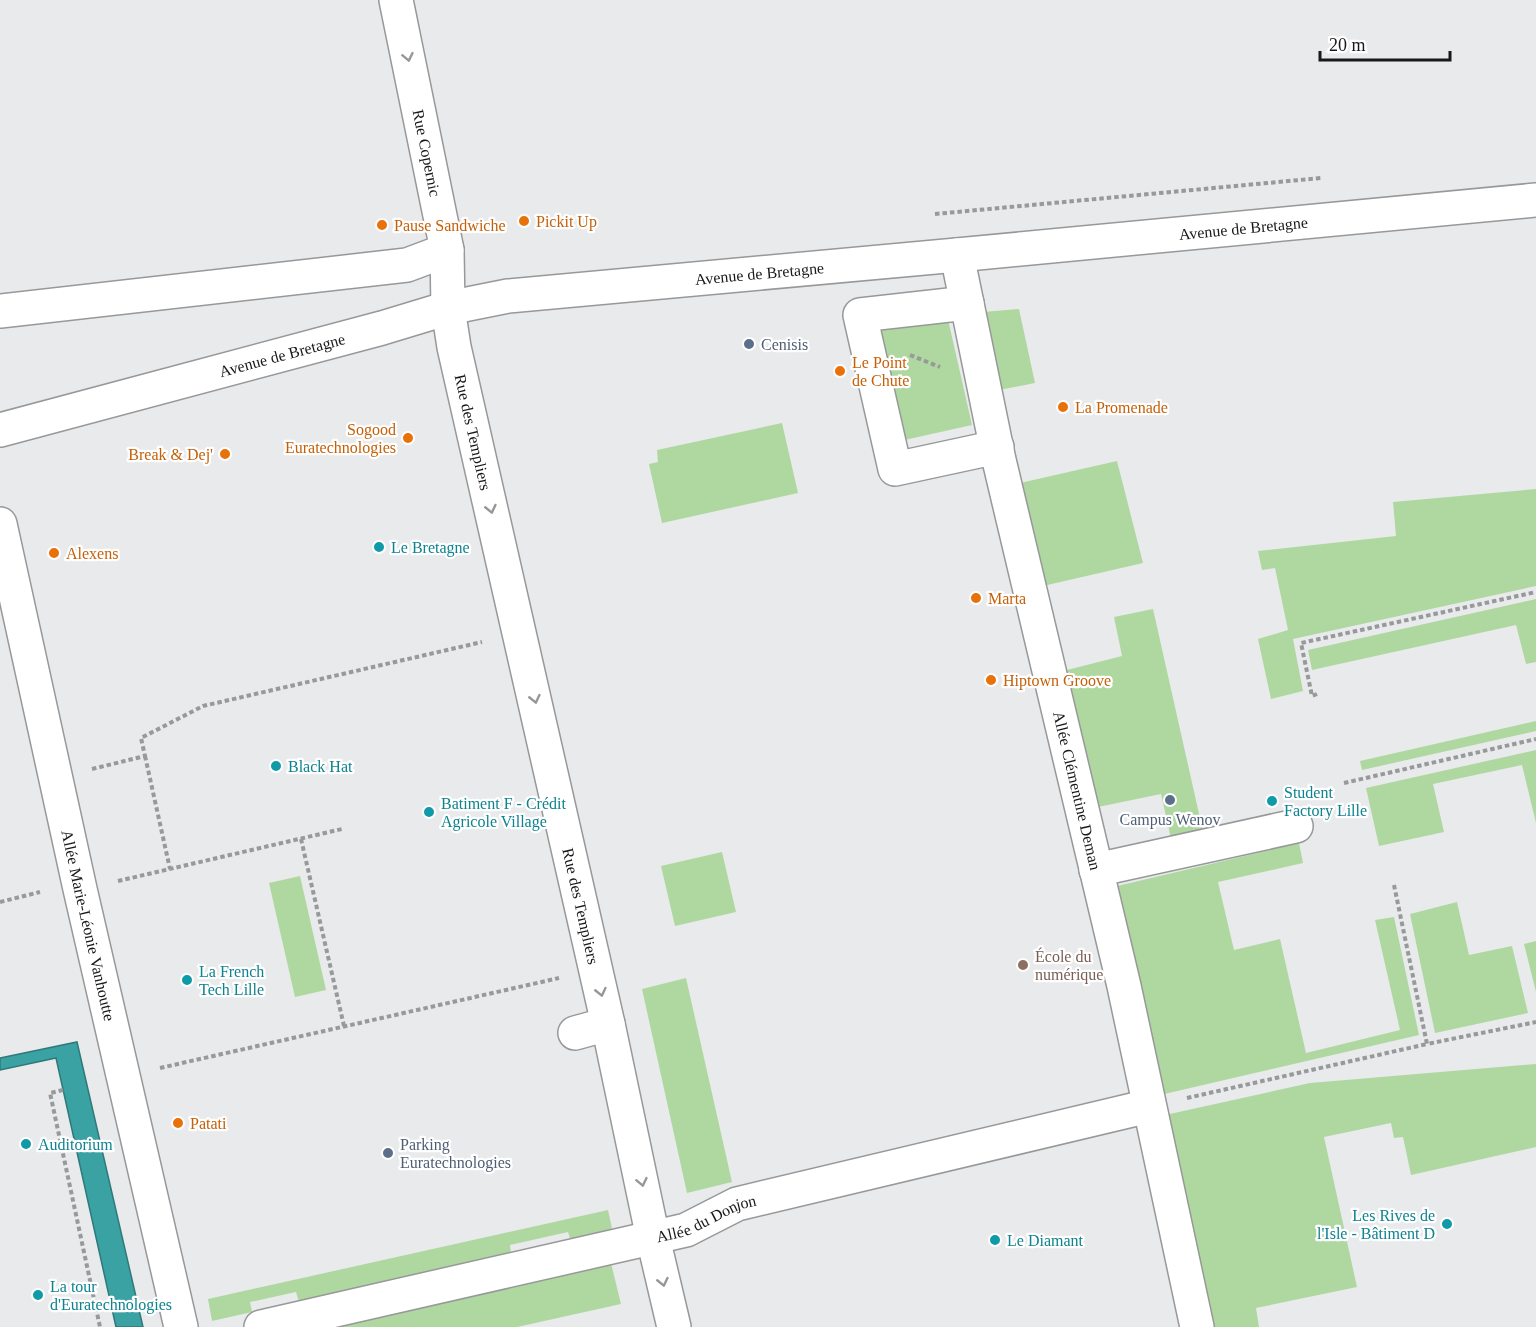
<svg xmlns="http://www.w3.org/2000/svg" width="1536" height="1327" font-family="Georgia,serif">
  <style>
    .green { fill: #afd8a0 }
    .water { fill: #3aa2a3; stroke: #30797a; stroke-width: 1.5 }
    .lines { fill: none; stroke-linecap: round; stroke-linejoin: round }
    .minor-casing { stroke: #979899; stroke-width: 36 }
    .path { stroke: #98999a; stroke-width: 4; stroke-dasharray: 4.5 3; stroke-linecap: butt }
    .minor { stroke: #fff; stroke-width: 33 }
    .oneway { stroke: #979798 }
    .food-dot { fill: #e8710a; stroke: #fff; stroke-width: 2 }
    .service-dot { fill: #5c6f8a; stroke: #fff; stroke-width: 2 }
    .culture-dot { fill: #0f9aa8; stroke: #fff; stroke-width: 2 }
    .education-dot { fill: #8d6e63; stroke: #fff; stroke-width: 2 }
    .labels { text-anchor: middle; dominant-baseline: central; stroke-width: 4.5; stroke-linejoin: round; paint-order: stroke }
    .street-label { font-size: 16px; fill: #181819; stroke: #fff }
    .food-label { font-size: 16px; fill: #c56008; stroke: #fff; text-anchor: start }
    .service-label { font-size: 16px; fill: #4e5e75; stroke: #fff; text-anchor: start }
    .culture-label { font-size: 16px; fill: #0d838f; stroke: #fff; text-anchor: start }
    .education-label { font-size: 16px; fill: #785e54; stroke: #fff; text-anchor: start }
  </style>
  <rect width="100%" height="100%" fill="#e9eaec"/>
  <!-- green -->
  <g class="green">
    <path d="M1019,309L1035,383L999,390L983,312Z"/>
    <path d="M947,315L972,425L900,441L874,324Z"/>
    <path d="M782,423L798,493L662,523L649,464L658,462L657,450Z"/>
    <path d="M1117,461L1143,563L1043,586L1020,483Z"/>
    <path d="M1536,489V586L1293,639L1303,691L1271,699L1258,639L1288,630L1275,568L1262,570L1258,551L1396,536L1393,502Z"/>
    <path d="M1536,599V662L1526,664L1516,625L1312,670L1308,650Z"/>
    <path d="M1153,609L1204,836L1172,843L1161,794L1098,807L1067,670L1122,656L1114,617Z"/>
    <path d="M1536,721V731L1362,770L1360,761Z"/>
    <path d="M1536,750V823L1522,765L1433,784L1444,832L1379,846L1366,788Z"/>
    <path d="M1299,843L1303,863L1218,882L1234,950L1280,939L1306,1053L1400,1030L1375,920L1394,917L1419,1035L1160,1095L1113,887Z"/>
    <path d="M722,852L736,912L675,926L661,866Z"/>
    <path d="M300,876L326,990L295,997L269,883Z"/>
    <path d="M1457,902L1469,955L1512,946L1528,1013L1435,1033L1410,914Z"/>
    <path d="M1536,941V992L1524,944Z"/>
    <path d="M686,978L732,1182L687,1193L642,989Z"/>
    <path d="M1536,1064V1147L1411,1175L1403,1137L1394,1138L1391,1123L1324,1137L1357,1287L1256,1308L1259,1327H1212L1165,1115L1310,1083Z"/>
    <path d="M608,1210L613,1233L571,1242L568,1232L510,1245L511,1254L299,1302L296,1292L250,1302L252,1312L212,1321L208,1299Z"/>
    <path d="M609,1255L621,1304L517,1327H294Z"/>
  </g>
  <!-- water -->
  <path class="water" d="M77,1042L143,1327H116L56,1058L0,1070V1058Z"/>
  <g class="lines">
    <!-- minor casing -->
    <g class="minor-casing">
      <g id="minor">
        <path id="s1" d="M396,0L447,250L448,308L454,347L608,1024L653,1238L674,1327"/>
        <path id="s2" d="M957,255L999,460L1124,986L1197,1327"/>
        <path d="M967,303L860,315L895,469L997,447"/>
        <path d="M0,311L407,265L447,250"/>
        <path id="s3" d="M0,430L382,328L448,308L508,296L957,255L1536,200"/>
        <path id="s4" d="M0,524L80,889L181,1327"/>
        <path d="M1096,870L1296,826"/>
        <path d="M575,1033L608,1024"/>
        <path id="s5" d="M261,1327L686,1230L737,1204L1149,1106"/>
      </g>
    </g>
    <!-- path -->
    <g class="path">
      <path d="M935,214L1321,178"/>
      <path d="M910,355L940,367"/>
      <path d="M1317,694L1312,696L1301,643L1536,592"/>
      <path d="M145,756L170,869"/>
      <path d="M92,769L145,756L141,738L203,706L482,642"/>
      <path d="M1344,783L1536,739"/>
      <path d="M301,839L344,1026"/>
      <path d="M118,881L342,829"/>
      <path d="M1394,885L1427,1044L1536,1022"/>
      <path d="M0,902L40,892"/>
      <path d="M160,1068L559,978"/>
      <path d="M63,1090L50,1093L100,1327"/>
      <path d="M1187,1098L1427,1044"/>
    </g>
    <!-- minor -->
    <use href="#minor" class="minor"/>
  </g>
  <!-- one-way arrows -->
  <defs><path id="oneway-chevron" d="M-2-3.5L2.5 0L-2 3.5" fill="none" stroke-width="1.6" stroke-linecap="round" stroke-linejoin="round" transform="scale(1.5)"/></defs>
  <g class="oneway">
    <use href="#oneway-chevron" transform="translate(408 57) rotate(78)"/>
    <use href="#oneway-chevron" transform="translate(491 509) rotate(77)"/>
    <use href="#oneway-chevron" transform="translate(535 699) rotate(77)"/>
    <use href="#oneway-chevron" transform="translate(601 992) rotate(77)"/>
    <use href="#oneway-chevron" transform="translate(642 1182) rotate(78)"/>
    <use href="#oneway-chevron" transform="translate(663 1282) rotate(77)"/>
  </g>
  <!-- markers -->
  <g class="food-dot">
    <circle cx="524" cy="221" r="6"/>
    <circle cx="382" cy="225" r="6"/>
    <circle cx="840" cy="371" r="6"/>
    <circle cx="1063" cy="407" r="6"/>
    <circle cx="408" cy="438" r="6"/>
    <circle cx="225" cy="454" r="6"/>
    <circle cx="54" cy="553" r="6"/>
    <circle cx="976" cy="598" r="6"/>
    <circle cx="991" cy="680" r="6"/>
    <circle cx="178" cy="1123" r="6"/>
  </g>
  <g class="service-dot">
    <circle cx="749" cy="344" r="6"/>
    <circle cx="1170" cy="800" r="6"/>
    <circle cx="388" cy="1153" r="6"/>
  </g>
  <g class="culture-dot">
    <circle cx="379" cy="547" r="6"/>
    <circle cx="276" cy="766" r="6"/>
    <circle cx="1272" cy="801" r="6"/>
    <circle cx="429" cy="812" r="6"/>
    <circle cx="187" cy="980" r="6"/>
    <circle cx="26" cy="1144" r="6"/>
    <circle cx="1447" cy="1224" r="6"/>
    <circle cx="995" cy="1240" r="6"/>
    <circle cx="38" cy="1295" r="6"/>
  </g>
  <circle class="education-dot" cx="1023" cy="965" r="6"/>
  <g class="labels">
    <!-- street labels -->
    <g class="street-label">
      <text stroke="none"><textPath href="#s1" startOffset="156">Rue Copernic</textPath></text>
      <text stroke="none"><textPath href="#s3" startOffset="1264">Avenue de Bretagne</textPath></text>
      <text stroke="none"><textPath href="#s3" startOffset="778">Avenue de Bretagne</textPath></text>
      <text stroke="none"><textPath href="#s3" startOffset="292">Avenue de Bretagne</textPath></text>
      <text stroke="none"><textPath href="#s1" startOffset="440">Rue des Templiers</textPath></text>
      <text stroke="none"><textPath href="#s2" startOffset="549">Allée Clémentine Deman</textPath></text>
      <text stroke="none"><textPath href="#s1" startOffset="926">Rue des Templiers</textPath></text>
      <text stroke="none"><textPath href="#s4" startOffset="411">Allée Marie-Léonie Vanhoutte</textPath></text>
      <text stroke="none"><textPath href="#s5" startOffset="459">Allée du Donjon</textPath></text>
    </g>
    <!-- food labels -->
    <g class="food-label">
      <text x="536" y="221">Pickit Up</text>
      <text x="394" y="225">Pause Sandwiche</text>
      <text x="852" y="362">Le Point<tspan x="852" dy="18">de Chute</tspan></text>
      <text x="1075" y="407">La Promenade</text>
      <text x="396" y="429" text-anchor="end">Sogood<tspan x="396" dy="18">Euratechnologies</tspan></text>
      <text x="213" y="454" text-anchor="end">Break &amp; Dej'</text>
      <text x="66" y="553">Alexens</text>
      <text x="988" y="598">Marta</text>
      <text x="1003" y="680">Hiptown Groove</text>
      <text x="190" y="1123">Patati</text>
    </g>
    <!-- service labels -->
    <g class="service-label">
      <text x="761" y="344">Cenisis</text>
      <text x="1170" y="819" text-anchor="middle">Campus Wenov</text>
      <text x="400" y="1144">Parking<tspan x="400" dy="18">Euratechnologies</tspan></text>
    </g>
    <!-- culture labels -->
    <g class="culture-label">
      <text x="391" y="547">Le Bretagne</text>
      <text x="288" y="766">Black Hat</text>
      <text x="1284" y="792">Student<tspan x="1284" dy="18">Factory Lille</tspan></text>
      <text x="441" y="803">Batiment F - Crédit<tspan x="441" dy="18">Agricole Village</tspan></text>
      <text x="199" y="971">La French<tspan x="199" dy="18">Tech Lille</tspan></text>
      <text x="38" y="1144">Auditorium</text>
      <text x="1435" y="1215" text-anchor="end">Les Rives de<tspan x="1435" dy="18">l'Isle - Bâtiment D</tspan></text>
      <text x="1007" y="1240">Le Diamant</text>
      <text x="50" y="1286">La tour<tspan x="50" dy="18">d'Euratechnologies</tspan></text>
    </g>
    <!-- education labels -->
    <g class="education-label">
      <text x="1035" y="956">École du<tspan x="1035" dy="18">numérique</tspan></text>
    </g>
  </g>
  <!-- scale -->
  <path d="M1320 51v9h130v-9" fill="none" stroke="#181819" stroke-width="3"/>
  <text x="1329" y="51" font-size="18" fill="#181819" stroke="#ffffff" stroke-width="4.5" paint-order="stroke">20 m</text>
</svg>
